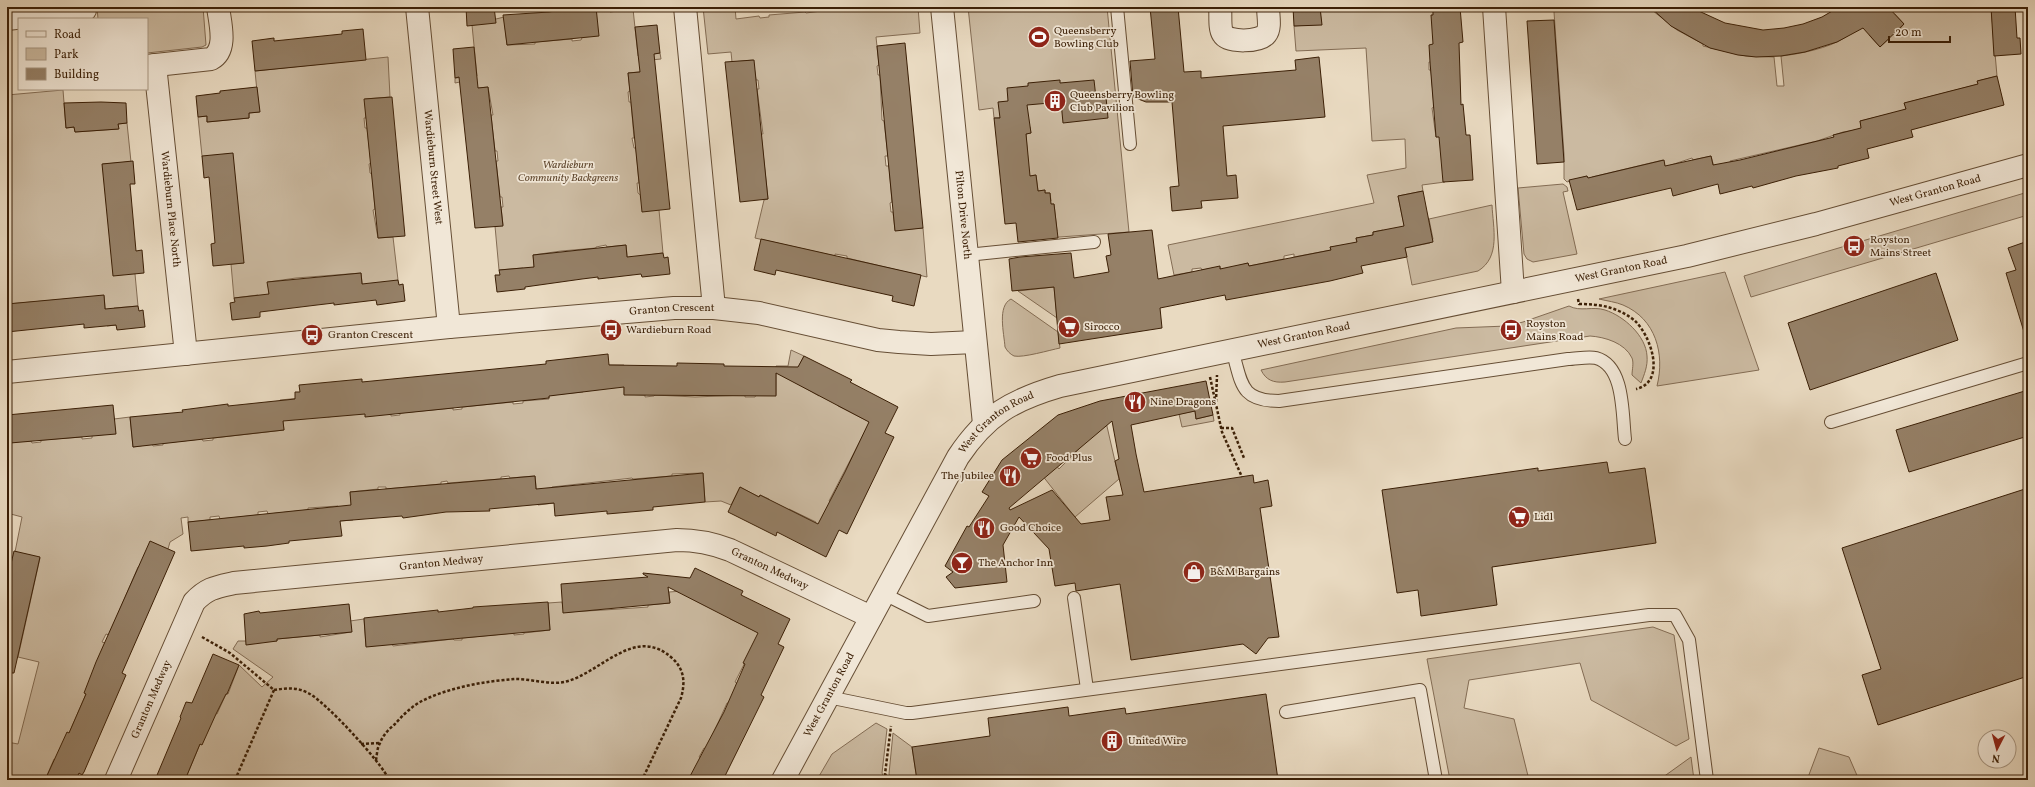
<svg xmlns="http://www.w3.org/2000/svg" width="2035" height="787" font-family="Vollkorn,serif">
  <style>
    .green { fill: #cbbaa1; stroke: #836c54; fill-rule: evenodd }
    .building { fill: #958067; stroke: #3b1f06; fill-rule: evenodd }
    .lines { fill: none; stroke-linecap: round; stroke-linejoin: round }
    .service-casing { stroke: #664e35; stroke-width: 14 }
    .minor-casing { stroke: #664e35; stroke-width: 24 }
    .tertiary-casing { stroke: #664e35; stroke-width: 24 }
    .path { stroke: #3b1f06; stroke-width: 2.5; stroke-dasharray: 3 2; stroke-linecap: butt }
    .service { stroke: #f1e7d7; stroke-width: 12 }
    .minor { stroke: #f1e7d7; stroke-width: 22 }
    .tertiary { stroke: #f1e7d7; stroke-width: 22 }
    .labels { text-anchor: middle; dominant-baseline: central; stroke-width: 3.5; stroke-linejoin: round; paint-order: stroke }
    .poi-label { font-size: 11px; fill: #3b1f06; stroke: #f1e7d7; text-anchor: start }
    .park-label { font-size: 11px; font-style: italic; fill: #5f462d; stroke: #f1e7d7 }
    .street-label { font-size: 11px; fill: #3b1f06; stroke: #f1e7d7 }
  </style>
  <rect width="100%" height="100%" fill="#e9dac1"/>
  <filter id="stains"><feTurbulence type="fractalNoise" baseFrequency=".005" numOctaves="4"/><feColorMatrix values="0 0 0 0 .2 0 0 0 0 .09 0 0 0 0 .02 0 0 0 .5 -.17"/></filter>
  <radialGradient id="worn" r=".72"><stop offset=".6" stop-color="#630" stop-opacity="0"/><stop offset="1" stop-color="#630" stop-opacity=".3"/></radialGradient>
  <!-- green -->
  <g class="green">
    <path d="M97,7H203L206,45L202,47L147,53V19H98Z"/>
    <path d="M596,7H609L610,12L633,9L638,56L660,53L661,59L651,60L649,71L628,73L630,91L628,92L629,102H631L634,138H632L634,148H636L639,183H637L638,193L659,210L663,253L640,256L629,274L626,245L607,247L606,245L596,247V248L561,251L533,255L536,284L525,285L523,268L499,270L495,226L503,225L501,207H503L502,197H500L496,161H498L497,151H495L491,115H493L488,87L461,90L460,82L455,83V78L477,76L472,25L504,17L507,45L535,44V42L572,39V41L581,40Z"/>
    <path d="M703,7H735L736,19L759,16L760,18L769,17V15L805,12L806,13L851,7L852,9L861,7H918L920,33L876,37L879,65L877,66L878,75H880L882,120L884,121L888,156H885L886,166H889L892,202L890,203L891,212H893L895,230L923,228L927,277L847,258V256L835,254V256L755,238L764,200L768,199L761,134H763L757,89H759L758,80H756L753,60L732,62L731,52L708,54Z"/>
    <path d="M968,7H1107L1129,232L1018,240L1057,231L1054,204L1044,205V202L1051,201L1050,193H1045V190L1038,191L1036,175L1029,176L1026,134L1031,133L1030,127H1025L1024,116L994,118L993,108L979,110Z"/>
    <path d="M1320,7H1433L1435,44L1431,62H1429V70H1431L1434,107L1432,108L1436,137L1441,136L1445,182L1422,185L1423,191L1398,196L1404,225L1406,228L1384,232L1383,230L1373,232V235L1356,238L1357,244L1330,247L1331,250L1294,257V254L1284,256V259L1249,266L1248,263L1221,271L1220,267L1202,270L1201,268L1192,269V272L1174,275L1168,245L1374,203L1367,175L1406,168L1405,139L1372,141L1366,48L1296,51L1294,26L1321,24Z"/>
    <path d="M1560,7H1648L1677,30L1703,44V46L1746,56L1774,57L1777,86H1784L1781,56C1800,54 1829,48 1844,38C1857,30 1868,17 1880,7H1991L1997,76L1978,81L1979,86L1975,85L1905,103L1906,110L1860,121L1862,129L1843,132L1817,141L1730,161L1731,163L1714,167L1711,156L1693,160L1692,158L1665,167L1663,160L1592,177L1589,182L1587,176L1567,182L1564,179V154L1554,12ZM1895,14L1904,24L1898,31L1888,21ZM1880,26L1890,38L1880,47L1869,35Z"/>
    <path d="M388,57L390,97L365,99L366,118H364L365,128H367L371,163L369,164L370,173L372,174L375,209L373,210L378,238L393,237L398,280L364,300L361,273L296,278L268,282L270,309L258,295L234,298L231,264L244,263L202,156L198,117L207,116V122L249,118V113L259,112L255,71Z"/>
    <path d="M63,90L66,128L74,127L75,132L118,129V124L127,123L131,162L103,164L135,274L138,306L114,308L116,325L107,326L104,296L7,304V95Z"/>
    <path d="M1563,184L1567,187L1568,191L1563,192L1577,254L1533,262L1527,259L1524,254L1518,188Z"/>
    <path d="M2028,192V215L1751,297L1744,276Z"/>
    <path d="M1492,205C1493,228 1501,257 1478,271L1412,285L1405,248L1430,243L1433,239L1429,219Z"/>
    <path d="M1725,272L1759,370L1657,386C1665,354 1656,319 1623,305C1616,302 1607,301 1599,299Z"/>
    <path d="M1054,287L1057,318L1018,291Z"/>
    <path d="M1011,299L1058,332L1060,348C1050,350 1023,358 1014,356C1010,354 1007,351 1005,347C1004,333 997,306 1011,299Z"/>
    <path d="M1569,306C1580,312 1593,306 1605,310C1624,316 1646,336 1647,356C1648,366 1644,375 1641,383L1632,375C1632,370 1634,363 1632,358C1625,343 1605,337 1590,336L1285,382C1273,383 1266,380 1261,370L1456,328L1507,326L1523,322Z"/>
    <path d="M791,350L804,356L792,380L819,396L820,395L839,404L838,406L866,420H871L829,501L831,502L819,526L815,524L816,522L789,509L788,511L768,501L769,499L760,495L759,497L740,487L731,505L721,501L705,502L703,473L672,474V476L633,479L632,478L552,487L554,503L538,505L535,476L510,478L509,476L501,477V479L448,483L447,481L441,482V484L386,489V487H378V489L350,492L353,520L340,521L338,506L308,508V510L268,514L267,511L258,512V515L220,519L219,516L210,517V520L188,522V517L181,518L183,534L170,542L168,549L138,567L109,635L106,634L102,642L105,643L86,694L57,761L54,759L45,780H7V742L18,744L39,662L18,657L40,558L15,552L22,517L7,513V442L31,441L32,443L41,442V440L82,437V439L92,438V436L114,419L130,417L133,447L152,444L153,446L163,445V443L202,439L203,441L213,440V438L284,430L280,400L301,398L328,417L365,412L391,414V416L400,415V413L453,408V410L462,409V407L513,402V404L523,403V401L549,399V395L583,392L609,365H624V394L645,395V397L654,396L655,395L695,397L745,395V397H755L756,395H776V366H788Z"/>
    <path d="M1195,411L1196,419L1213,415L1214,421L1182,427L1179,414Z"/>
    <path d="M1106,422L1119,479L1075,517L1038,470L1051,459L1059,469L1083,445L1076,436Z"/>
    <path d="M683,591L731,616L730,619L757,632L761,631L735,682L738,684L729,703H727L706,749L704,748L699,757L701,758L692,778L688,777L686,780H185L200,744H202L213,713L217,714L226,694H228L239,665L262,687L273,677L233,649L238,641H277V639L320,635V637L351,632L350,621L364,619L366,646L392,644L393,646L453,639L454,640H462V638L514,633V635L524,634V633L550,630L548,603L562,602L564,612C592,611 620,609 648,607V605L670,603L669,592Z"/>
    <path d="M1653,627L1674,635L1689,739L1676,746L1591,700L1580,663L1469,680L1464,708L1514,719L1529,780H1450L1427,659Z"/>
    <path d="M876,723L887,729L882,773L885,780H822L818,778L832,754Z"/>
    <path d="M893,733L912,747L917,780H892L889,774Z"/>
    <path d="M1819,748L1849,757L1859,780H1807Z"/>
    <path d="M1691,757L1694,780H1659Z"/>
  </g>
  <!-- building -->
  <g class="building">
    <path d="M466,7H494L496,23L467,26Z"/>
    <path d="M578,7H596L599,36L507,45L503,15L549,12Z"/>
    <path d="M1150,7H1178L1184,72L1201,71V78L1296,70L1295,60L1319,57L1325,117L1223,126L1227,176L1236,175L1238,198L1201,201L1202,208L1172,211L1170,187L1179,186L1172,102H1146L1133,97L1130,61L1155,59Z"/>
    <path d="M1293,7H1320L1322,25L1294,26Z"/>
    <path d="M1433,7H1460L1463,42L1459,43L1461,105L1463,104L1466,135H1470L1473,180L1443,182L1439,137H1436L1430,62L1429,45L1433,44L1431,15H1433Z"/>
    <path d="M1650,7H1690L1725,23L1763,30L1784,28L1803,24L1822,17L1839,7H1888L1904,24L1880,47L1863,28L1837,42L1805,52L1781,56L1756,57L1738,55L1710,48L1671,26Z"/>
    <path d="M1991,7H2015L2017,38H2020L2021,54L1994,56Z"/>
    <path d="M1554,20L1564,162L1537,164L1527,21Z"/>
    <path d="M657,25L660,53L654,54L670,209L642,212L628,73L640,72L635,27Z"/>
    <path d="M363,29L366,60L255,71L252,41L274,38V41L342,34V31Z"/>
    <path d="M905,43L923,228L895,231L877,46Z"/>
    <path d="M474,47L478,88L488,87L503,226L475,228L459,77L455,78L453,49Z"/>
    <path d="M754,60L768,199L740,202L725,62Z"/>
    <path d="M1997,76L2004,105L1911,130L1913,137L1867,149L1869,158L1838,166V168L1796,176L1753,188L1752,186L1720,194L1718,184L1673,196L1671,188L1577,210L1569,180L1587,176L1588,178L1664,160L1665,166L1711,156L1713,165L1740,160L1834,137L1833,135L1861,128L1860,121L1906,109L1904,103L1978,84L1977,81Z"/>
    <path d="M1060,80V83L1094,80L1096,98L1106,97L1108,118L1063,123L1061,102L1027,105L1031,133L1026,134L1030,176L1036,175L1038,191L1045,190V193H1050L1051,204H1054L1058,238L1018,242L1016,223L1005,224L994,118H1000L998,102L1008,101L1007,88L1028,86V83Z"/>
    <path d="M257,87L260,112L249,113V118L207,122V116L198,117L196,96L220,93V91Z"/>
    <path d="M392,97L405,236L378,238L364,99Z"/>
    <path d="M101,102L126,103L127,123L118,124L119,129L75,132L74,127L66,128L64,103Z"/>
    <path d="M233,153L244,263L213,266L211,244L215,243L209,177L204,178L202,156Z"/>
    <path d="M133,161L135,184H130L136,251L142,250L144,273L113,276L102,164Z"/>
    <path d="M1423,191L1433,242L1405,248L1407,257L1361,266L1363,273L1330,281L1226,300L1225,295L1160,308L1162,328L1059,344L1054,287L1012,291L1009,259L1020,257L1071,253L1074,278L1109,272L1106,256L1111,255L1108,234L1152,230L1158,279L1220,266V269L1248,263L1249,266L1331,250L1330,247L1357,242L1356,238L1373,235V232L1404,226L1398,196Z"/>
    <path d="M761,239L921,275L914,306L892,301L893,296L776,270L775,275L754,270Z"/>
    <path d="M2028,241V331L2024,332L2006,273L2016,270L2008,248Z"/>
    <path d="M626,245L627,257L663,253L664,258L668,257L670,274L642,277L641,274L598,279V277L582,279L525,287V289L497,292L495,275H500L499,270L534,267L533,255Z"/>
    <path d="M361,273L362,284L398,280L399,285L403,284L405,301L377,305L376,300L334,305V303L317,305L260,312V317L232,320L230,303L235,302L234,298L269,294L267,282Z"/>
    <path d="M1936,273L1958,340L1810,390L1788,323Z"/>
    <path d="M104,295L105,309L138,306L139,311L143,310L145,327L117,330L116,325L84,328V324L7,332V304Z"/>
    <path d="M608,354L609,365L677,366V363L724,364V366L798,367L804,356L852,380L850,382L898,407L885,433L894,437L893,439L847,534L839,530L826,557L777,532L776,536L728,512L740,487L759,497L760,495L818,524L845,472L869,422L776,373V396L624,395V387L549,396V398L453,408L365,417V414L283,421L284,430L133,447L130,417L183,412L182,410L228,404V406L295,399V392H300L299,385L362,379V382L423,376L546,364V361Z"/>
    <path d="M1206,381L1213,415L1196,419L1195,411L1131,425L1136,454L1144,492L1253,475L1254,483L1268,480L1272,506L1260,508L1279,637L1268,638L1256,654L1243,644L1131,660L1120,584L1076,591L1075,583L1055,586L1049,549L1019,517L1003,545L1007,582L955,588L946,577L953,572L945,566L967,526L969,527L989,496L982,492L1002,460L1058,415L1100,401ZM1112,421L1119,459L1115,461L1123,495L1106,497L1110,520L1081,524L1052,490L1010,510L1009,508Z"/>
    <path d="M2028,390V436L1909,472L1896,430Z"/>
    <path d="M113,405L116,434L10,443L7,415Z"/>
    <path d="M1607,462L1609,473L1645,468L1656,543L1492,567L1497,605L1421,616L1418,590L1397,593L1382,490L1538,468V471Z"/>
    <path d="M703,473L705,502L653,507V510L607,514V511L555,516L554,503L489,509L490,511L446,512L403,518L402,516L340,521L342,536L289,541V543L267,546L244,548V546L191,551L188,522L351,505L350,492L535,476L536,489Z"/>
    <path d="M2028,488V676L1878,725L1862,675L1881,669L1842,548Z"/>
    <path d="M150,541L175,552L122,673L126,675L84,772L82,775L79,773L76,780H45L67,732L69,733L86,694L84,693L96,662Z"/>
    <path d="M14,551L40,557L14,673H7V581Z"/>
    <path d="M695,568L743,591L741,595L790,619L778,644L784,647L761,695L764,697L723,780H688L724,712L745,664L743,663L758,633L668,587L670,603L563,613L561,584L648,577L643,574V573L690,578Z"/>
    <path d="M548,602L550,630L366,647L364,618L438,610V612L473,608V607Z"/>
    <path d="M349,604L352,632L277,639V641L246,645L244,614L259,611L260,613Z"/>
    <path d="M213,654L239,665L227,694H226L216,714L202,745L200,744L185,780H155L181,718L180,717L186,702L192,703Z"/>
    <path d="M1266,694L1278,780H917L912,747L990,736L988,718L1068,707L1069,716L1125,708L1126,714Z"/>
  </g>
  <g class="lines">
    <!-- service casing -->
    <g class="service-casing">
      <g id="service">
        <path d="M1117,7L1130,144"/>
        <path d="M967,255L1094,242"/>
        <path d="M1232,350C1242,382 1239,401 1279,401L1568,359C1576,359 1588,356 1596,358C1625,366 1622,415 1625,439"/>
        <path d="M1831,422L2028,363"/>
        <path d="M884,594L928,616L1034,601"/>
        <path d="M1074,598L1087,689"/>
        <path d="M828,697L906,713H912L1649,615H1675L1689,640L1707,780"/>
        <path d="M1286,712L1420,690L1436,780"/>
      </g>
    </g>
    <!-- minor casing -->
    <g class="minor-casing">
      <g id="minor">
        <path id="s1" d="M417,7L449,327"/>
        <path d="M685,7L714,308"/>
        <path id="s2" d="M942,7L984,424"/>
        <path d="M1220,7C1221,15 1219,28 1223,34C1228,43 1260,42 1266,34C1271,28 1268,15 1268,7"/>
        <path d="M1494,7L1513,292"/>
        <path d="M7,19L85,10"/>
        <path id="s3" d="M155,65L186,354"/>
        <path d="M147,66L211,59C228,50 220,23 218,7"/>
        <path id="s4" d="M7,372L449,327L674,308H714L759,313L878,340L899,342L931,344L975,342"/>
        <path id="s5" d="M116,780L194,602C207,588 216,587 234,583L677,540C696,540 712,543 730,550L871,617"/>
      </g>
    </g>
    <!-- tertiary casing -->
    <g class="tertiary-casing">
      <g id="tertiary">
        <path id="s6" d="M783,780L958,457C986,415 1012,400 1060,386L1687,256L1816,224L2028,165"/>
      </g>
    </g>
    <!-- path -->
    <g class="path">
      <path d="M1578,299L1579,304C1600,304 1617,307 1634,320C1651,335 1667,382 1636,389"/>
      <path d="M1210,377L1222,432L1242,477"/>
      <path d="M1216,402L1217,375"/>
      <path d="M1221,428H1232L1244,458"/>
      <path d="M202,637L230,653L274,690"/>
      <path d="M274,690C286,688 297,687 308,693C324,700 383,764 389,780"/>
      <path d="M361,744L379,743"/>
      <path d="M376,760C377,755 377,748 380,743C383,735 389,729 395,724C403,715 412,706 422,701C450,687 486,681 516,679C532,679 549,685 564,682C601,674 635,623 673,659C685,670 685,684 681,698L642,780"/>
      <path d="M235,780L274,690"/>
      <path d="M390,780H407"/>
      <path d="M889,780L885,774L891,726"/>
    </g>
    <!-- service -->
    <use href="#service" class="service"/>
    <!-- minor -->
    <use href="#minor" class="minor"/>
    <!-- tertiary -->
    <use href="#tertiary" class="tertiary"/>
  </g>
  <!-- icons -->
  <defs>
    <g id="stadium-disc" transform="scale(1.15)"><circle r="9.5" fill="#8f2418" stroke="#f1e7d7"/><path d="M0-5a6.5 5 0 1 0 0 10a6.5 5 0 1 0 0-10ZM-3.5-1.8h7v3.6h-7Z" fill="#fff"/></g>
    <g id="building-disc" transform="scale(1.15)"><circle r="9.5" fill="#8f2418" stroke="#f1e7d7"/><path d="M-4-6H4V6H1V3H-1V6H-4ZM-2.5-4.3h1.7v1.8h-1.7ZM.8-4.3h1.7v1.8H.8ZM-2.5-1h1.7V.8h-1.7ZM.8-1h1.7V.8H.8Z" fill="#fff"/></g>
    <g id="bus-disc" transform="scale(1.15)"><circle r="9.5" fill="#8f2418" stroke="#f1e7d7"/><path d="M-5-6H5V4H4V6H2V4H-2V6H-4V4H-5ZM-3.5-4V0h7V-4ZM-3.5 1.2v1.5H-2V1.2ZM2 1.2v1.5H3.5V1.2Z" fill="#fff"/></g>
    <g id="supermarket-disc" transform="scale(1.15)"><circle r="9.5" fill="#8f2418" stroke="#f1e7d7"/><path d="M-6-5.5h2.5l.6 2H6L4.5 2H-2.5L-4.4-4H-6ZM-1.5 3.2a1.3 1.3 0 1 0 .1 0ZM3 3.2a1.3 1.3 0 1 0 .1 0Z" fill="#fff"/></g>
    <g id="restaurant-disc" transform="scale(1.15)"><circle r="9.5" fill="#8f2418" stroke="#f1e7d7"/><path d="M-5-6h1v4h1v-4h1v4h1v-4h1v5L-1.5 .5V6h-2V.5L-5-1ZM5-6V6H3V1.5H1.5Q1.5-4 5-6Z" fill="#fff"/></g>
    <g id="bar-disc" transform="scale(1.15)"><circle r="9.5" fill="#8f2418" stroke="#f1e7d7"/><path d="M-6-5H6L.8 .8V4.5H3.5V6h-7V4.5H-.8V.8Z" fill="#fff"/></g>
    <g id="shop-disc" transform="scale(1.15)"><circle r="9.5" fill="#8f2418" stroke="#f1e7d7"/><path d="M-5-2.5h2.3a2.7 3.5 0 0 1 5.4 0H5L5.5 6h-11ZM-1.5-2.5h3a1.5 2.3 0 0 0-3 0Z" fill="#fff"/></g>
  </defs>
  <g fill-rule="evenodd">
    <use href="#stadium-disc" x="1039" y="37"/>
    <use href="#building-disc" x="1055" y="101"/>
    <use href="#bus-disc" x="1854" y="246"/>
    <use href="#supermarket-disc" x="1069" y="327"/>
    <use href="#bus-disc" x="611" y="330"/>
    <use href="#bus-disc" x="1511" y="330"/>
    <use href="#bus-disc" x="312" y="335"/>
    <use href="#restaurant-disc" x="1135" y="402"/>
    <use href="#supermarket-disc" x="1031" y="458"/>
    <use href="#restaurant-disc" x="1010" y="476"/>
    <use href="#supermarket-disc" x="1519" y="517"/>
    <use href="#restaurant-disc" x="984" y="528"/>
    <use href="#bar-disc" x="962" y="563"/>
    <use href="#shop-disc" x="1194" y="572"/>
    <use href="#building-disc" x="1112" y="741"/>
  </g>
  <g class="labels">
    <!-- poi labels -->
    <g class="poi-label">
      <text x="1054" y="31">Queensberry<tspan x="1054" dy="13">Bowling Club</tspan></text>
      <text x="1070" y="95">Queensberry Bowling<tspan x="1070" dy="13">Club Pavilion</tspan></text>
      <text x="1870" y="240">Royston<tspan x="1870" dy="13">Mains Street</tspan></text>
      <text x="1526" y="324">Royston<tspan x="1526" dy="13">Mains Road</tspan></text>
      <text x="1084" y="327">Sirocco</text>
      <text x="626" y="330">Wardieburn Road</text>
      <text x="328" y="335">Granton Crescent</text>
      <text x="1150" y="402">Nine Dragons</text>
      <text x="1046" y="458">Food Plus</text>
      <text x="994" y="476" text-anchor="end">The Jubilee</text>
      <text x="1534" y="517">Lidl</text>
      <text x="1000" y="528">Good Choice</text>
      <text x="978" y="563">The Anchor Inn</text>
      <text x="1210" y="572">B&amp;M Bargains</text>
      <text x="1128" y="741">United Wire</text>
    </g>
    <!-- park labels -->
    <g class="park-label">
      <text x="568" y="165">Wardieburn<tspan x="568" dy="13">Community Backgreens</tspan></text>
    </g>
    <!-- street labels -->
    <g class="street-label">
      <text stroke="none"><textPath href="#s1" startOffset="161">Wardieburn Street West</textPath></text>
      <text stroke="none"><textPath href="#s6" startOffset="1392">West Granton Road</textPath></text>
      <text stroke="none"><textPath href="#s3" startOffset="145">Wardieburn Place North</textPath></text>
      <text stroke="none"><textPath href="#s2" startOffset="209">Pilton Drive North</textPath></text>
      <text stroke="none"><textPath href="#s6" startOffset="1068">West Granton Road</textPath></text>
      <text stroke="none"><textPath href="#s4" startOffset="668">Granton Crescent</textPath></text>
      <text stroke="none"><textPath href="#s6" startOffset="744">West Granton Road</textPath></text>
      <text stroke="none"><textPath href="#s6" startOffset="420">West Granton Road</textPath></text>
      <text stroke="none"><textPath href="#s5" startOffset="448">Granton Medway</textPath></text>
      <text stroke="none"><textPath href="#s5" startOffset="783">Granton Medway</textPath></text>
      <text stroke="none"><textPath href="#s6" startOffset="97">West Granton Road</textPath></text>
      <text stroke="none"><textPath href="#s5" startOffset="88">Granton Medway</textPath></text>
    </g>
  </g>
  <!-- margin -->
  <rect width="2035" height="787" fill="none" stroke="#e9dac1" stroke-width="24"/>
  <rect x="8" y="8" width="2019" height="771" fill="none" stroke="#3b1f06" stroke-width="2"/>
  <rect x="12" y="12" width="2011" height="763" fill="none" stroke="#3b1f06"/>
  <!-- legend -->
  <rect x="18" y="18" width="130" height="72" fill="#f1e7d7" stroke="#a89783"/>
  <rect x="26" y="31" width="20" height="6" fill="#f1e7d7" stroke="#a89783"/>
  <text x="54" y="38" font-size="12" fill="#3b1f06">Road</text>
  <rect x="26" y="48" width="20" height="12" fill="#cbbaa1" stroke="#a89783"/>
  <text x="54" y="58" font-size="12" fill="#3b1f06">Park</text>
  <rect x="26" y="68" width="20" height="12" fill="#958067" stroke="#a89783"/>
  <text x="54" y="78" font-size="12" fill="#3b1f06">Building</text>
  <!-- north arrow -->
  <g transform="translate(1997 749) rotate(186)"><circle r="19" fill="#f1e7d7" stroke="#a89783"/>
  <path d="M0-3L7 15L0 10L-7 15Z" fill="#8f2418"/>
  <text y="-6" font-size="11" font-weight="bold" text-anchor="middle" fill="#3b1f06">N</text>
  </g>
  <!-- scale -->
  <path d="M1889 36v6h61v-6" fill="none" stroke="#3b1f06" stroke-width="2"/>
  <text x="1895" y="36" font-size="12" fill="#3b1f06" stroke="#f1e7d7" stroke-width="3" paint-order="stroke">20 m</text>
  <rect width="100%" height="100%" filter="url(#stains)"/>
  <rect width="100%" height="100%" fill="url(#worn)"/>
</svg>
